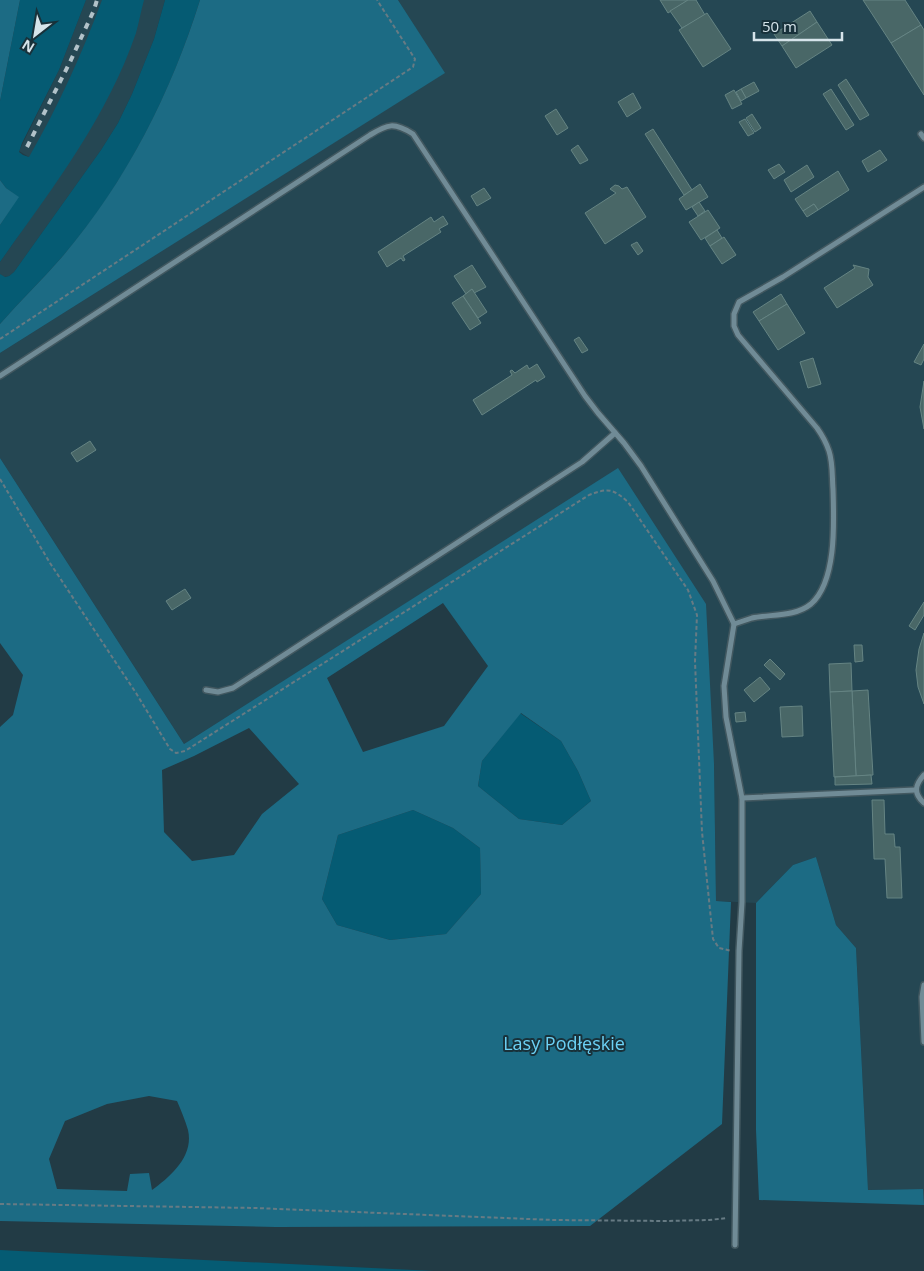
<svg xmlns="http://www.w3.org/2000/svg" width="924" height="1271" font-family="'Open Sans',sans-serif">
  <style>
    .built { fill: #254753 }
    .green { fill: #055b73 }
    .forest { fill: #1c6b84; fill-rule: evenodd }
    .building { fill: #496767; stroke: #658483 }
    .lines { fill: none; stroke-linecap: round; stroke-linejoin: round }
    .service-casing { stroke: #425860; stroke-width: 8 }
    .path { stroke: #677b84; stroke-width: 2; stroke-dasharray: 4 2.5; stroke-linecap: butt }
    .service { stroke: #708b96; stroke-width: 5 }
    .rail { stroke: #b2c2c9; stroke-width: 4; stroke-dasharray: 6 6; stroke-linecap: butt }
    .labels { text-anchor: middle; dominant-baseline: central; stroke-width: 4; stroke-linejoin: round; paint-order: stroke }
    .park-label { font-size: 18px; fill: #6cd1f5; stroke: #18313a }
  </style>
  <rect width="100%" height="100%" fill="#223b45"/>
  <!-- built -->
  <g class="built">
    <path d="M86,0H165L154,39L132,94L118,123L101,150L14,272L9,276L4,277L0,274V262L60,176L19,151L59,70Z"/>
    <path d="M398,0H924V1205L922,1189L868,1190L856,948L836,925L816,857L793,865L756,903L716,901L714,764L618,469L184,744L0,458V353L444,73Z"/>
  </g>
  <!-- green -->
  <g class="green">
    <path d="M20,0H86L59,70L22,143L19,152L23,155L29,157C58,107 82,54 102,0H144C141,11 139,22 136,33C107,118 51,190 0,262V225L18,197L6,188L0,180V101Z"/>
    <path d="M165,0H200C171,93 126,183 62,257C42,280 20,301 0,324V274L5,277L9,276L14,272L101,150L118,123L132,94L154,39Z"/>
    <path d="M520,713L561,741L578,771L591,801L562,825L519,819L478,786L482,761Z"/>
    <path d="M413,810L453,828L480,848L481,894L446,934L390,940L337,925L322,899L338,835Z"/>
    <path d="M0,1250L19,1251L434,1271H0Z"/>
  </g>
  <!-- forest -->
  <g class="forest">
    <path d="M0,0H20L0,101Z"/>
    <path d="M200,0H398L445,73L0,353V324C20,301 42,280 62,257C126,182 171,93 200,0Z"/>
    <path d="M0,180L6,188L19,197L0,225Z"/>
    <path d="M0,458L184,744L618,468L706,604L714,764L716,901L731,902L722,1124L590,1226L276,1227L0,1221V727L13,715L23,675L0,643ZM443,603L488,666L444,726L363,752L327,678ZM521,713L561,741L578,771L591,801L562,825L519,819L478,786L482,761ZM249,728L299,784L262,814L234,855L192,861L164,832L162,770L194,756ZM413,810L453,828L480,848L481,894L446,934L390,940L337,925L322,899L338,835ZM149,1096L177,1101C181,1110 185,1120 188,1130C194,1156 171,1176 152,1190L149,1173L130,1174L127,1191L57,1189L49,1159L65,1121L107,1104Z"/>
    <path d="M816,857L836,925L856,948L868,1190L923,1189L924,1205L759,1200L756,1130V903L793,865Z"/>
  </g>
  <!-- building -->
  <g class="building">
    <path d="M660,0H688L668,13Z"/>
    <path d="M688,0H696L705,15L682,28L670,11Z"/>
    <path d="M863,0H905L921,25L891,43Z"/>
    <path d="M810,11L817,22L782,46L774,34Z"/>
    <path d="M707,13L731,49L703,67L679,30Z"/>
    <path d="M817,22L832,45L796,68L782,46Z"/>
    <path d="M921,25L924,30V95L891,43Z"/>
    <path d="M846,79L869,115L860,120L838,85Z"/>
    <path d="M754,82L759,91L746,98L741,89Z"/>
    <path d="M741,89L746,98L741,101L736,92Z"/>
    <path d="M831,89L854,125L846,130L823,94Z"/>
    <path d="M734,90L742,104L732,109L725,95Z"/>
    <path d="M633,93L641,108L627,117L618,102Z"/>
    <path d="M556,109L568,128L557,135L545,116Z"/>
    <path d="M752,114L761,128L755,132L746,118Z"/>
    <path d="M745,119L754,133L748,136L739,122Z"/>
    <path d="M653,129L692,190L684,195L645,134Z"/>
    <path d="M578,145L588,160L580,164L571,150Z"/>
    <path d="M880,150L887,160L868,172L862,161Z"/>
    <path d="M779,164L785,172L774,179L768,170Z"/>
    <path d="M807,165L814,177L791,192L784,180Z"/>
    <path d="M838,171L849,190L818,210L814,204L803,211L795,199Z"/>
    <path d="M700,184L708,197L686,210L679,199Z"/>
    <path d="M615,185L619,186L622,189L627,187L646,217L605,244L585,213L616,193L610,189Z"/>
    <path d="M484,188L491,198L477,206L471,196Z"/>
    <path d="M699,202L705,211L698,216L692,207Z"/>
    <path d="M814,204L818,210L807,217L803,211Z"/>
    <path d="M708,210L720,228L701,240L689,222Z"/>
    <path d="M443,216L448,224L439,229L441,232L403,256L405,260L403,261L401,258L387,267L378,252L431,217L434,222Z"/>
    <path d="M717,230L722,238L710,246L705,238Z"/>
    <path d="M724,237L736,255L722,264L710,246Z"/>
    <path d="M637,242L643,251L638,255L631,245Z"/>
    <path d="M472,265L486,287L474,293L472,289L466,294L454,276Z"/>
    <path d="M853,265L869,269L868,277L873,285L837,308L824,288L855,268Z"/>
    <path d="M472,289L487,312L478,318L463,296Z"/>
    <path d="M781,294L787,304L759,321L753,312Z"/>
    <path d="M463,296L481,323L470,330L452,303Z"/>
    <path d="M787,304L805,333L778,350L759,321Z"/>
    <path d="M579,337L588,350L582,353L574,340Z"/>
    <path d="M924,344V359L921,365L914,362Z"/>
    <path d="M813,358L821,384L808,388L800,362Z"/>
    <path d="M537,364L545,377L537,382L536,380L482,415L473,400L512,375L510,371L512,370L515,373L527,365L529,369Z"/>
    <path d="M924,381V429L920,407Z"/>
    <path d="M90,441L96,450L77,462L71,453Z"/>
    <path d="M185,589L191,598L172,610L166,601Z"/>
    <path d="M924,602V615L915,630L909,626Z"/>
    <path d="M924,633V704L918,687L916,670L919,649Z"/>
    <path d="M854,645H862L863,661L855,662Z"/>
    <path d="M770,659L785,674L780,680L764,665Z"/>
    <path d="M851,663L852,691L830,692L829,664Z"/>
    <path d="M760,677L770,689L754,702L744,690Z"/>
    <path d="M868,690L873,775L856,776L852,691Z"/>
    <path d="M852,691L856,776L834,777L830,692Z"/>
    <path d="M802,706L803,736L782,737L780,707Z"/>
    <path d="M745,712L746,721L736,722L735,713Z"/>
    <path d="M871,775L872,784L835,785V777Z"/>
    <path d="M872,800H884L885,834H894L895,847H900L902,898H887L885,859H874Z"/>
  </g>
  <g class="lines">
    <!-- service casing -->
    <g class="service-casing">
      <g id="service">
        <path d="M921,134L924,138"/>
        <path d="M0,376L370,135C388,124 394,122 413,134L585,396L598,413L624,443L641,466L713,581L734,624C740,622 746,620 752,618C771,614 795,617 811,604C837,581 834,521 833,489C832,477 833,463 829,451C826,442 822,435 817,428L738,335L734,326V314L739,302L783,277L924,187"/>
        <path d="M734,624L724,686L726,717L742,798V902L739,951L735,1245"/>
        <path d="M206,690L218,692L233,688L582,462L615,433"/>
        <path d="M924,775C915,785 913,793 924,803"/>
        <path d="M742,798L915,790"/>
        <path d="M924,985L922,997L924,1042"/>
      </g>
    </g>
    <!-- path -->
    <g class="path">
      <path d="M0,339L413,67L415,59L377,0"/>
      <path d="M0,479L50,563L136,693L170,749L176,753L185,751L589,495C608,488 612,488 628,502L688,590L697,615L695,661L702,832L713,939L719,948L732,951"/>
      <path d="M0,1204L255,1208L554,1220L665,1221L709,1220L727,1218"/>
    </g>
    <!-- service -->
    <use href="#service" class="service"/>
    <!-- rail -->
    <path class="rail" d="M27,147L70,62L94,10L97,0"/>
  </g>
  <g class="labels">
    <!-- park labels -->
    <g class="park-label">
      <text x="564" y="1043">Lasy Podłęskie</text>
    </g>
  </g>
  <!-- north arrow -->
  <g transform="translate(35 35) rotate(211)" stroke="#18313a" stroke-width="4" paint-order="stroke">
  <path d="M0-4L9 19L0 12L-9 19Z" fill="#d6e4ea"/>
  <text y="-8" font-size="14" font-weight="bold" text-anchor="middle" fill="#d6e4ea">N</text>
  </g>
  <!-- scale -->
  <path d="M754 32v8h88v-8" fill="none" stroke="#d6e4ea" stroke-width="2.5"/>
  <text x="762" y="32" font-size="15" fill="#d6e4ea" stroke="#18313a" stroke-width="4" paint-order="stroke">50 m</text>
</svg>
